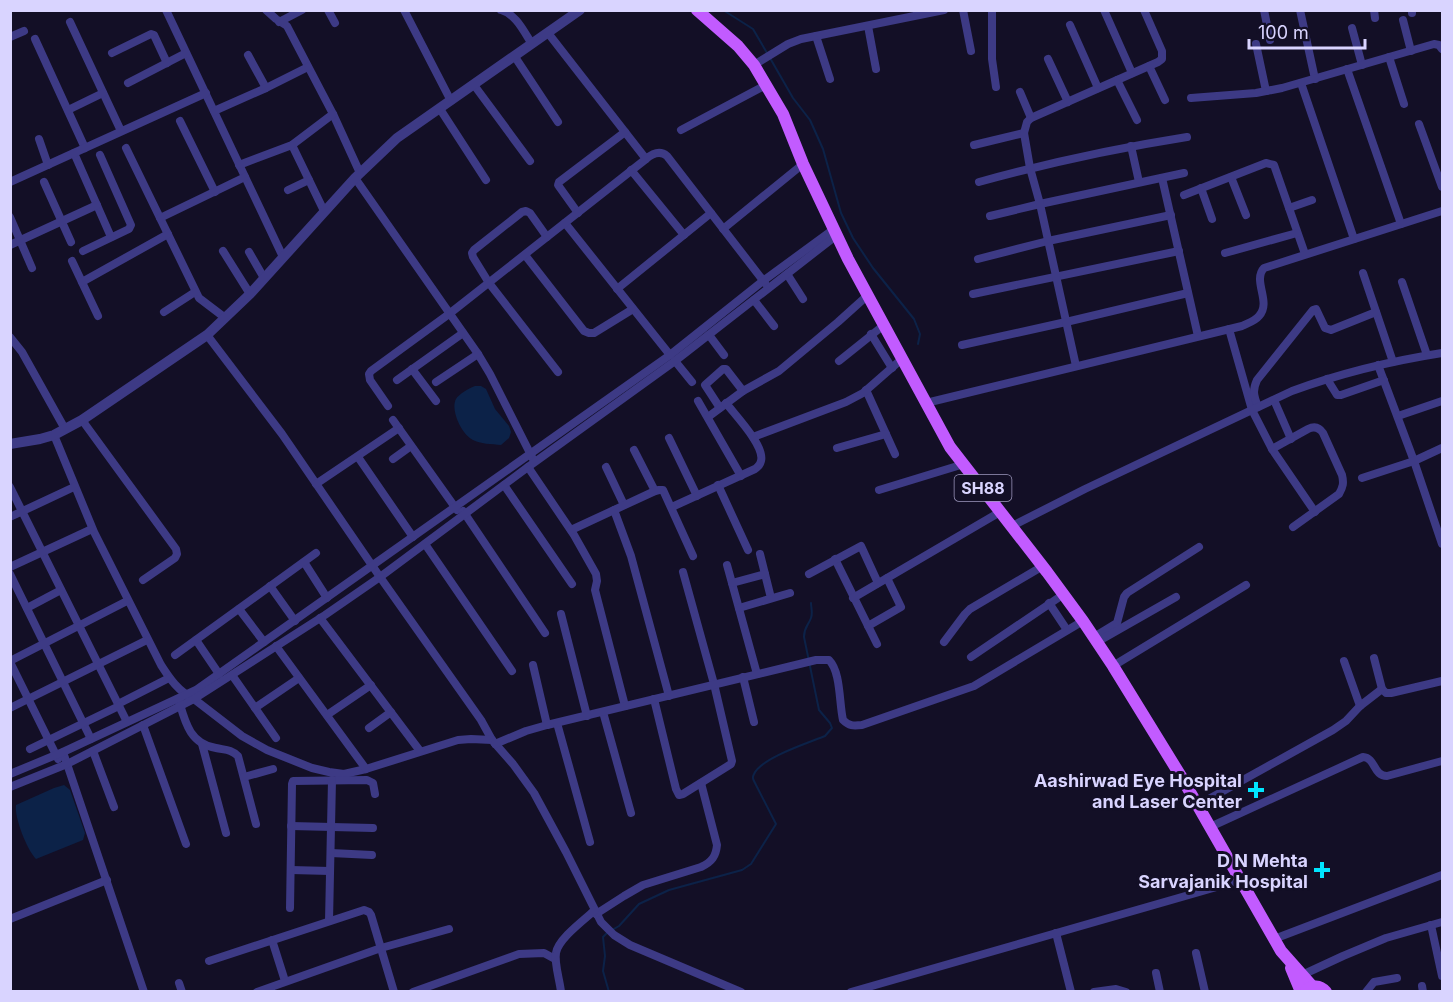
<svg xmlns="http://www.w3.org/2000/svg" width="1453" height="1002" font-family="Inter,sans-serif">
  <style>
    .water { fill: #0c2248 }
    .lines { fill: none; stroke-linecap: round; stroke-linejoin: round }
    .stream { stroke: #0c2248; stroke-width: 2 }
    .minor { stroke: #3d3a85; stroke-width: 8 }
    .tertiary { stroke: #3d3a85; stroke-width: 10 }
    .primary { stroke: #c25bff; stroke-width: 12 }
    .poi-dot { fill: #00e5ff; stroke: #130f26; stroke-width: 2 }
    .labels { text-anchor: middle; dominant-baseline: central; stroke-width: 6; stroke-linejoin: round; paint-order: stroke }
    .shield { fill: #130f26; stroke: #9e99be; stroke-width: 1.5 }
    .shield-label { font-size: 16px; font-weight: bold; fill: #d9d4ff }
    .poi-label { font-size: 18px; font-weight: bold; fill: #d9d4ff; stroke: #130f26; text-anchor: end }
  </style>
  <rect width="100%" height="100%" fill="#130f26"/>
  <!-- water -->
  <g class="water">
    <path d="M475,386H481L486,389L495,409L509,426L511,432L509,438L501,445C492,444 480,444 473,440C462,435 450,410 456,399C459,394 469,388 475,386Z"/>
    <path d="M64,785L70,790L85,833L83,840L36,859C27,850 14,817 16,805L54,788Z"/>
  </g>
  <g class="lines">
    <!-- stream -->
    <g class="stream">
      <path d="M723,10L753,29L767,53"/>
      <path d="M770,58L793,98L810,120L823,149L841,213L853,238L873,268L914,319L920,334L918,344"/>
      <path d="M612,930L619,926L639,904L669,890L742,870L751,864L776,824L755,783C753,779 752,778 754,774C761,758 808,743 825,736L832,728L830,723L819,710L804,637C804,627 808,626 811,618C813,613 811,608 811,603"/>
      <path d="M607,933L603,937L605,956L603,971L609,992"/>
    </g>
    <!-- minor -->
    <g class="minor">
      <path d="M166,10L283,257"/>
      <path d="M266,10L276,19L287,26L333,114L360,173"/>
      <path d="M328,10L335,23"/>
      <path d="M404,10L451,101"/>
      <path d="M501,10C516,14 524,32 532,44"/>
      <path d="M963,10L971,51"/>
      <path d="M992,10V59L996,87"/>
      <path d="M1104,10L1132,73"/>
      <path d="M1264,10L1270,40"/>
      <path d="M1300,10L1315,79"/>
      <path d="M1374,10L1375,18"/>
      <path d="M1412,10V13"/>
      <path d="M1403,20L1411,51"/>
      <path d="M70,22L121,131"/>
      <path d="M279,22L302,10"/>
      <path d="M1070,25L1098,88"/>
      <path d="M868,26L876,69"/>
      <path d="M1352,28L1362,65"/>
      <path d="M548,33L646,159"/>
      <path d="M816,36L830,79"/>
      <path d="M10,37L24,31"/>
      <path d="M35,39L85,148"/>
      <path d="M1256,44L1266,91"/>
      <path d="M112,53L151,34L154,35L167,63"/>
      <path d="M248,55L266,88"/>
      <path d="M515,57L558,122"/>
      <path d="M1389,57L1404,104"/>
      <path d="M1048,59L1068,102"/>
      <path d="M754,65L788,44L801,39L944,10"/>
      <path d="M1149,66L1165,100"/>
      <path d="M1347,69L1401,224"/>
      <path d="M1117,80L1137,120"/>
      <path d="M128,83L186,53"/>
      <path d="M1301,83L1354,239"/>
      <path d="M474,85L530,161"/>
      <path d="M1020,92L1031,118"/>
      <path d="M1191,98L1256,93L1282,88L1434,44L1439,45L1442,49"/>
      <path d="M440,109L486,180"/>
      <path d="M68,110L103,93"/>
      <path d="M214,111L266,88L308,67"/>
      <path d="M180,121L215,192"/>
      <path d="M1419,124L1442,187"/>
      <path d="M681,130L766,85"/>
      <path d="M39,139L48,165"/>
      <path d="M292,145L324,211"/>
      <path d="M974,145L1024,133"/>
      <path d="M1131,146L1139,182"/>
      <path d="M126,148L199,298L224,317"/>
      <path d="M74,153L111,237"/>
      <path d="M239,165L292,145L333,114"/>
      <path d="M631,170L684,235"/>
      <path d="M1231,177L1246,215"/>
      <path d="M355,178L478,354L490,374L533,459"/>
      <path d="M1162,178L1198,336"/>
      <path d="M10,182L206,93"/>
      <path d="M44,182L71,242"/>
      <path d="M979,182C1048,163 1117,148 1187,137"/>
      <path d="M1201,188L1212,219"/>
      <path d="M288,190L309,180"/>
      <path d="M1184,195L1266,163L1274,165L1305,254"/>
      <path d="M1289,208L1312,200"/>
      <path d="M578,213L558,185L559,182L625,132"/>
      <path d="M990,216L1040,204L1184,173"/>
      <path d="M10,217L32,268"/>
      <path d="M160,218L245,177"/>
      <path d="M565,223L670,355"/>
      <path d="M723,229L803,164"/>
      <path d="M547,237L530,213L526,211L522,212L474,250L472,253L473,257L489,283L558,372"/>
      <path d="M10,245L97,205"/>
      <path d="M83,251L129,229L131,225L100,155"/>
      <path d="M223,251L250,294"/>
      <path d="M249,252L264,278"/>
      <path d="M1225,253L1297,233"/>
      <path d="M525,255L584,331L589,333H594L633,309"/>
      <path d="M978,259L1048,241L1171,215"/>
      <path d="M72,261L98,316"/>
      <path d="M1363,273L1393,362"/>
      <path d="M787,274L803,299"/>
      <path d="M82,282L168,234"/>
      <path d="M1402,282L1427,355"/>
      <path d="M617,289L711,213"/>
      <path d="M973,294L1179,251"/>
      <path d="M754,300L774,326"/>
      <path d="M164,312L195,292"/>
      <path d="M1229,329L1252,410L1272,449L1315,512"/>
      <path d="M871,334L892,368"/>
      <path d="M207,335L282,434L380,577L481,720L492,740L513,764L534,793L566,852L601,922L614,935L630,945L741,992"/>
      <path d="M709,335L724,355"/>
      <path d="M10,337L22,352L65,429"/>
      <path d="M962,345L1066,322L1188,293"/>
      <path d="M675,361L692,382"/>
      <path d="M839,361L884,325"/>
      <path d="M1378,365L1414,461L1442,544"/>
      <path d="M1076,366L1040,204L1030,168L1024,133L1027,122L1031,118L1158,62L1162,59V51L1144,10"/>
      <path d="M412,369L436,401"/>
      <path d="M1327,379L1337,395H1341L1384,380"/>
      <path d="M397,380L463,333"/>
      <path d="M436,382L478,354"/>
      <path d="M866,390L895,454"/>
      <path d="M1274,400L1291,439"/>
      <path d="M698,401L741,476"/>
      <path d="M926,403L1242,326C1248,323 1255,321 1259,316C1272,302 1252,281 1264,268L1442,211"/>
      <path d="M388,406L370,380L369,374L371,371L449,314L646,159C653,153 660,150 667,156L765,283"/>
      <path d="M1258,407C1254,396 1252,391 1257,380L1313,310L1316,309L1325,328L1331,330L1376,312"/>
      <path d="M720,408L705,385L723,369H726L743,391"/>
      <path d="M1398,416L1442,401"/>
      <path d="M708,417L743,391L779,371L838,322L868,295"/>
      <path d="M82,420L176,549L177,554L175,558L143,580"/>
      <path d="M393,420L457,510"/>
      <path d="M54,435L94,532L161,665C170,679 178,691 194,699L242,736L267,750L312,768L329,772L344,774L366,769L458,740L471,739L492,740"/>
      <path d="M753,437L846,402L863,393L903,358"/>
      <path d="M669,438L697,496"/>
      <path d="M837,448L886,434"/>
      <path d="M1272,449L1308,429C1314,426 1319,427 1323,433L1342,475C1344,483 1343,487 1339,494L1293,527"/>
      <path d="M634,450L655,491"/>
      <path d="M358,457L413,537"/>
      <path d="M393,459L411,446"/>
      <path d="M528,467L574,535L596,574L597,581L595,590L625,706"/>
      <path d="M606,467L624,505"/>
      <path d="M1362,478L1414,461L1442,448"/>
      <path d="M316,484L399,428"/>
      <path d="M504,485L572,584"/>
      <path d="M718,485L748,550"/>
      <path d="M10,487L127,722"/>
      <path d="M879,490L964,464"/>
      <path d="M672,507L755,469C758,466 760,466 761,461C765,446 736,416 726,403"/>
      <path d="M614,510L631,556L669,696"/>
      <path d="M463,511L545,633"/>
      <path d="M10,517L74,487"/>
      <path d="M1012,526L1085,489L1292,391C1341,373 1391,361 1442,353"/>
      <path d="M571,530L655,491L659,490H663L693,556"/>
      <path d="M425,544L512,671"/>
      <path d="M760,554L771,598"/>
      <path d="M835,559L877,644"/>
      <path d="M304,562L327,598"/>
      <path d="M727,565L757,674"/>
      <path d="M10,567L92,529"/>
      <path d="M10,574L91,739"/>
      <path d="M809,574L861,546L878,583"/>
      <path d="M732,583L765,574"/>
      <path d="M270,586L295,621"/>
      <path d="M853,598L1000,512"/>
      <path d="M1049,603L1067,630"/>
      <path d="M27,608L61,590"/>
      <path d="M739,608L790,593"/>
      <path d="M239,609L264,642"/>
      <path d="M561,614L587,716"/>
      <path d="M320,618L420,751"/>
      <path d="M868,626L901,607L887,578"/>
      <path d="M1094,637L1117,623L1124,597L1127,593L1199,547"/>
      <path d="M196,640L219,674"/>
      <path d="M944,642L965,614L970,609L1043,566"/>
      <path d="M1097,642L1176,597"/>
      <path d="M276,646L366,769"/>
      <path d="M175,655L316,553"/>
      <path d="M971,657L1064,594"/>
      <path d="M1374,658L1382,689L1386,693H1391L1442,681"/>
      <path d="M10,661L127,601"/>
      <path d="M1344,661L1360,706"/>
      <path d="M10,662L58,759"/>
      <path d="M533,665L547,725"/>
      <path d="M1113,666L1246,585"/>
      <path d="M232,675L276,738"/>
      <path d="M743,677L754,722"/>
      <path d="M654,699L676,789L679,795L683,794L731,764L732,761L714,684L683,572"/>
      <path d="M179,701C185,722 190,744 216,748C225,750 231,749 238,756L256,824"/>
      <path d="M118,704L169,678"/>
      <path d="M10,708L147,640"/>
      <path d="M255,708L299,678"/>
      <path d="M603,712L631,813"/>
      <path d="M327,715L371,685"/>
      <path d="M557,723L590,842"/>
      <path d="M143,725L186,844"/>
      <path d="M369,728L391,712"/>
      <path d="M202,744L226,833"/>
      <path d="M495,744L526,731L547,725L816,660H829C841,672 839,703 843,720C849,726 853,726 862,725L974,686L1083,621"/>
      <path d="M30,749L119,706"/>
      <path d="M93,751L114,807"/>
      <path d="M63,752L144,992"/>
      <path d="M10,774L63,752L196,690L670,355L763,281L834,229"/>
      <path d="M244,777L273,769"/>
      <path d="M10,787L67,764L194,699L325,615L380,577L528,467L675,361L837,235"/>
      <path d="M1198,805L1333,730L1346,721L1360,706L1382,689"/>
      <path d="M291,826L373,828"/>
      <path d="M1210,827L1363,757C1376,758 1373,776 1387,776L1442,761"/>
      <path d="M331,853L372,855"/>
      <path d="M291,870L330,871"/>
      <path d="M290,908L292,784L293,781L367,780L373,783L375,794"/>
      <path d="M596,914L624,896L643,885L701,867C712,862 716,856 717,845L701,783"/>
      <path d="M10,919L107,880"/>
      <path d="M329,921L332,780"/>
      <path d="M1431,925L1442,976"/>
      <path d="M1056,933L1071,992"/>
      <path d="M1274,939L1442,875"/>
      <path d="M272,940L285,981"/>
      <path d="M1196,953L1205,992"/>
      <path d="M209,961L364,910L369,912L371,915L394,992"/>
      <path d="M1156,973L1160,992"/>
      <path d="M1302,975L1343,956L1386,938L1442,922"/>
      <path d="M179,983L182,992"/>
      <path d="M1422,986L1423,992"/>
      <path d="M257,992L381,948L449,929"/>
      <path d="M413,992L519,954L544,953L555,959"/>
      <path d="M561,992C560,981 554,963 556,953C558,939 584,920 595,910"/>
      <path d="M851,992L1241,880"/>
      <path d="M1094,992L1116,989L1126,992"/>
      <path d="M1366,992L1374,982L1397,978"/>
    </g>
    <!-- tertiary -->
    <path class="tertiary" d="M10,444L40,439L54,435L82,420L207,335L250,294L355,178L397,138L580,10"/>
    <!-- primary -->
    <g class="primary">
      <path d="M697,10L738,46L754,65L783,114L803,164L848,259L950,447L1047,572L1083,621L1113,666L1182,778L1281,951L1312,986"/>
      <path d="M1291,968L1301,992"/>
      <path d="M1306,990C1314,985 1320,985 1326,992"/>
    </g>
  </g>
  <!-- markers -->
  <g class="poi-dot">
    <path d="M1253 781h6v6h6v6h-6v6h-6v-6h-6v-6h6z"/>
    <path d="M1319 861h6v6h6v6h-6v6h-6v-6h-6v-6h6z"/>
  </g>
  <g class="labels">
    <!-- shield labels -->
    <rect class="shield" x="954.5" y="475" width="57" height="26" rx="4.5"/>
    <g class="shield-label">
      <text x="983" y="488">SH88</text>
    </g>
    <!-- poi labels -->
    <g class="poi-label">
      <text x="1242" y="780">Aashirwad Eye Hospital<tspan x="1242" dy="21">and Laser Center</tspan></text>
      <text x="1308" y="860">D N Mehta<tspan x="1308" dy="21">Sarvajanik Hospital</tspan></text>
    </g>
  </g>
  <!-- border -->
  <rect width="1453" height="1002" fill="none" stroke="#d9d4ff" stroke-width="24"/>
  <!-- scale -->
  <path d="M1249 39v9h116v-9" fill="none" stroke="#d9d4ff" stroke-width="3"/>
  <text x="1258" y="39" font-size="18" fill="#d9d4ff" stroke="#130f26" stroke-width="4.5" paint-order="stroke">100 m</text>
</svg>
